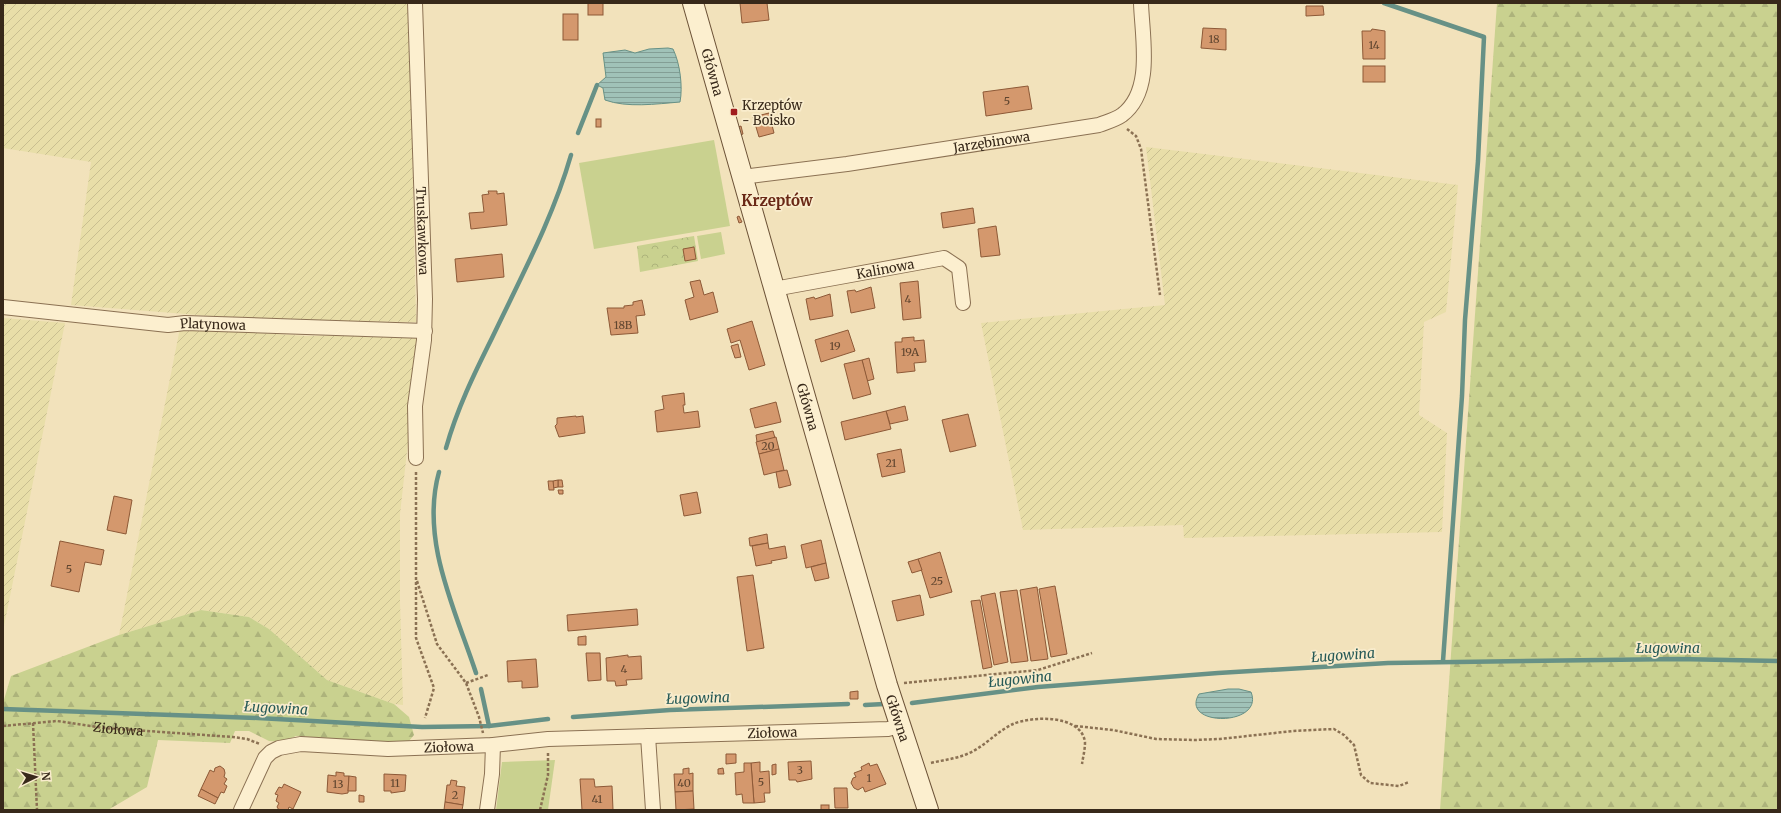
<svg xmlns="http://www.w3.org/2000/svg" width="1781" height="813" font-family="Merriweather,serif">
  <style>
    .farmland { fill: url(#farmland-furrows) }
    .green { fill: #c9d18f }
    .forest { fill: url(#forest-firs) }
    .park { fill: url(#park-crowns) }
    .water { fill: url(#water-rules); stroke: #679186 }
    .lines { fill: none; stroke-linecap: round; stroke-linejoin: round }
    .stream { stroke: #679186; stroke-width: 4.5 }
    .building { fill: #d4986d; stroke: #8d5937 }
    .street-casing { stroke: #8b7153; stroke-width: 16 }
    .secondary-casing { stroke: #6c5237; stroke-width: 22 }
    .path { stroke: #8b7153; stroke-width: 2.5; stroke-dasharray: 3 2; stroke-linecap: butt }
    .street { stroke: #fcefcf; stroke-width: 14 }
    .secondary { stroke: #fcefcf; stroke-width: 20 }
    .poi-dot { fill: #a01d1e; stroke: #f9eccc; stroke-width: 1.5 }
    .labels { text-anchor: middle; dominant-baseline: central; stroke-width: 3.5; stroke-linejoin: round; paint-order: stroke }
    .number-label { font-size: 11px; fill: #5f452f }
    .street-label { font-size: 13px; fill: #38291a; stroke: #f9eccc }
    .poi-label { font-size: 13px; fill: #38291a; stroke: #f9eccc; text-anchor: start }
    .water-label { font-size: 14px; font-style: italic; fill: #275a57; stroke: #f9eccc }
    .quarter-label { font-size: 15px; font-weight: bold; fill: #692715; stroke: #f9eccc }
  </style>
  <defs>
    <pattern id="farmland-furrows" width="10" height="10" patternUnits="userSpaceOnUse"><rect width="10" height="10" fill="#e8dea8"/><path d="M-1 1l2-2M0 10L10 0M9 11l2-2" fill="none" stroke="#c8be90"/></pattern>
    <pattern id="forest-firs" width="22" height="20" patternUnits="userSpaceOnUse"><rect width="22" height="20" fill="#c9d18f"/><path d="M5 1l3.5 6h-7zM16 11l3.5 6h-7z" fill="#adb37b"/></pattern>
    <pattern id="park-crowns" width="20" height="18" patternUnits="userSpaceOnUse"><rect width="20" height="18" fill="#c9d18f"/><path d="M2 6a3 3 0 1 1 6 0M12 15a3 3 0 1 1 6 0" fill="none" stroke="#adb37b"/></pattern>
    <pattern id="water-rules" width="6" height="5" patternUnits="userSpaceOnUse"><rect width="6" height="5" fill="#a0c2b8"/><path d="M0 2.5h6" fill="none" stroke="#839e95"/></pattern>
  </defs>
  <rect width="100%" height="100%" fill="#f2e2bb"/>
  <!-- farmland -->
  <g class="farmland">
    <path d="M3,3H409L416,322L264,320L71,305L91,162L3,148Z"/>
    <path d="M1146,147L1458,185L1446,312L1424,322L1419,415L1447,433L1442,532L1184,538L1183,525L1023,530L981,323L1165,305Z"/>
    <path d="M3,318L65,323L3,631Z"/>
    <path d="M180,328L306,336L420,335L400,514V601L403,705L394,704L327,680L269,629L249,617L201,610L119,635Z"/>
  </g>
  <!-- green -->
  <g class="green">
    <path d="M714,140L730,226L594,249L579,163Z"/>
    <path d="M721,232L725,254L701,259L697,236Z"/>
    <path d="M555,760L548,810H496L502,762Z"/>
  </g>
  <!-- forest -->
  <g class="forest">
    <path d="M1497,3H1778V810H1440Z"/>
    <path d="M201,610L249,617L269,629L327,680L394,704L409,717L414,735L409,741L401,743L296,736L282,742L269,741L249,731H235L230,743L158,740L147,787L108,810H3V703L11,676L119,635Z"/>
  </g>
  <!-- park -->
  <path class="park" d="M694,236L698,261L640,272L637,246Z"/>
  <!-- water -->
  <g class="water">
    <path d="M668,48L673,49C680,63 683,87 680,102C656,104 627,108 605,100L603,88L597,85L606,77L603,53L625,50L635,53L649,49Z"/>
    <path d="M1228,689H1239L1251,692C1265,727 1179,727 1199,694Z"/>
  </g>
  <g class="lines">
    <!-- stream -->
    <g class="stream">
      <path d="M1384,3L1484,37L1478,161L1465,320L1462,396L1443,661"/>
      <path d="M578,133L597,85"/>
      <path d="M446,448C457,409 474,374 492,338C520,279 553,218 571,155"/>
      <path d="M439,472C420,540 455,609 476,673"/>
      <path d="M481,689L489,726"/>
      <path d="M912,703L1038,687L1218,673L1388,663L1678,659L1778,661"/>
      <path d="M865,705L884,704"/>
      <path d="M3,709L258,718L422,727L489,726L548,719"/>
      <path d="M573,717L670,710L848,704"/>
    </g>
  </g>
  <!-- building -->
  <g class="building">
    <rect x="588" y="3" width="15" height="12"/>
    <path d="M740,3H767L769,20L742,23Z"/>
    <path d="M1306,6H1323L1324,15L1306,16Z"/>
    <rect x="563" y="14" width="15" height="26"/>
    <path d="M1203,28L1226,29V50L1201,48Z"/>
    <path d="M1372,29L1385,31V59H1363L1362,31H1371Z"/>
    <rect x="1363" y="66" width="22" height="16"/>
    <path d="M1028,86L1032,109L986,116L983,92Z"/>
    <path d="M769,113L774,133L759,137L753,117Z"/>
    <rect x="596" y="119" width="5" height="8"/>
    <path d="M741,126L743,134L740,135L738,127Z"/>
    <path d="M488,191H497V194L504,193L507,225L471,229L469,213L484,212L482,195L489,194Z"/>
    <path d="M973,208L975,223L943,228L941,213Z"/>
    <path d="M739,216L742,222L739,223L737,217Z"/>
    <path d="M996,226L1000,255L981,257L978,229Z"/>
    <path d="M694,247L696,259L685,261L683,249Z"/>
    <path d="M502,254L504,277L457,282L455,259Z"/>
    <path d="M700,280L704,295L713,292L718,312L690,320L685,300L694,297L690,282Z"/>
    <path d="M918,281L921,318L903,320L900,283Z"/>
    <path d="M871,287L875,308L851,313L847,291L855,290L856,292Z"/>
    <path d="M830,294L833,316L810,320L806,299L814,297L815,299Z"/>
    <path d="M642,300L645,315L636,316L638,333L611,335L607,308H624V306L633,305V302Z"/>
    <path d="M752,321L765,365L749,370L740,340L731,343L727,329Z"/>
    <path d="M848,330L855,351L821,362L815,340Z"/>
    <path d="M914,337V341L924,340L926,362L914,363L915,371L897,373L895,342H902V338Z"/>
    <path d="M738,344L741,357L735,358L731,346Z"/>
    <path d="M869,358L874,379L867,381L862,360Z"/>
    <path d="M862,360L871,394L853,399L844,364Z"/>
    <path d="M684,393L685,405H683L684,413L698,411L700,427L657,432L655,411L664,409L662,396Z"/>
    <path d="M776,402L781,422L755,428L750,409Z"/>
    <path d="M905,406L908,420L890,424L886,411Z"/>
    <path d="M886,411L891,429L845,440L841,422Z"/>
    <path d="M968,414L976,446L950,452L942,420Z"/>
    <path d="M576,416V417L583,416L585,433L559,437L555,426L557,424V418Z"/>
    <path d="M773,431L775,438L757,442L756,435Z"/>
    <path d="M776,437L779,449L759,454L756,442Z"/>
    <path d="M779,449L784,470L764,475L759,454Z"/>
    <path d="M901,449L905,472L882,477L877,454Z"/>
    <path d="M787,470L791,485L779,488L776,472Z"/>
    <path d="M558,480H562L563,487H558Z"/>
    <path d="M558,480V487L553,488V481Z"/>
    <path d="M548,481H553L554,490H549Z"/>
    <path d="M558,490H563V494H559Z"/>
    <path d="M697,492L701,513L684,516L680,495Z"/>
    <path d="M114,496L132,500L126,534L107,530Z"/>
    <path d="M767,534L768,543L750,546L749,538Z"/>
    <path d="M821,540L826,563L806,568L801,545Z"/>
    <path d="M60,541L104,550L101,565L85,562L79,592L51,586Z"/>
    <path d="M768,543L769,549L785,546L787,558L771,561L772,563L756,566L752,546Z"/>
    <path d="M940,552L952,592L930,598L918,559Z"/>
    <path d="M918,559L922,570L912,573L908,562Z"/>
    <path d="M826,563L829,578L815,581L811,567Z"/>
    <path d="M753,575L764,648L747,651L737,577Z"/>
    <path d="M1055,586L1067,654L1051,657L1039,589Z"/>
    <path d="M1037,587L1048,659L1031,661L1020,590Z"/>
    <path d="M1017,590L1028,661L1011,663L1000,592Z"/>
    <path d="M995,593L1008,662L994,665L981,596Z"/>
    <path d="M920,595L924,615L897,621L892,601Z"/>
    <path d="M980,600L992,667L983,669L971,601Z"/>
    <path d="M637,609L638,625L568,631L567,615Z"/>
    <path d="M586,636V645H578V637Z"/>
    <path d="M586,653H600L601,680L588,681Z"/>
    <path d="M628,655V657L641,656L642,679L626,680L627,685L616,686L615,681H607L606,658Z"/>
    <path d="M536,659L538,687L522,688V681L508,682L507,661Z"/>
    <path d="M858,691V699H850V692Z"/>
    <path d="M726,754H736V763L726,764Z"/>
    <path d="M811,761L812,779L797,782L796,780H789L788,762Z"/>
    <path d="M760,762V772L769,771L770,793H764L765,802L754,803L751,763Z"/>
    <path d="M744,763H751L754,803H743L742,794L736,795L735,773L744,772Z"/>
    <path d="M869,763L870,766L877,764L886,784L865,792L863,787L858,790L854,788L851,783L853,778L856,777L854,773L862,770L861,767Z"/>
    <path d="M776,764V774L772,775V765Z"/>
    <path d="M220,766L224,769L225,773L224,777L227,779L224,784L227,786L224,793L221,792L218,798L201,789L210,770L214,772L215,768Z"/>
    <path d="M689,768V774L693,773V791L675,792L674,774H683V769Z"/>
    <path d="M723,768L724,774H718V769Z"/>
    <path d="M336,772L344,773V776H349L348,793L342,794L327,792L328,775L336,776Z"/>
    <path d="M384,774L406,775L405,791L391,793V791H384Z"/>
    <path d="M349,776L356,777V791H348Z"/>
    <path d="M580,779H594L595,787L612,786L613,810H582Z"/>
    <path d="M451,780L457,781L456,786L465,787L463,805L445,802L447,785H450Z"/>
    <path d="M284,784L301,792L293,809L289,807L288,810H279L277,807L279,803L276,801L278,795L275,794L279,787L282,788Z"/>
    <path d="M834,788H847L848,808H835Z"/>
    <path d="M201,789L218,798L215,804L198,796Z"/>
    <path d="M693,791L694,809L676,810L675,792Z"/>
    <path d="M359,795L364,796V802H359Z"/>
    <path d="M445,802L463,805L462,810H444Z"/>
    <rect x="821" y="805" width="8" height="5"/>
  </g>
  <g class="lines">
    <!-- street casing -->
    <g class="street-casing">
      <g id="street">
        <path id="s2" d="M415,3L425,299L424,340L415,406L416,458"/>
        <path id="s3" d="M742,177L847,164L1099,125C1106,122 1115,120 1122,115C1154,91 1142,37 1141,3"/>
        <path id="s4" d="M774,289L944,258L959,268L963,303"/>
        <path id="s5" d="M3,307L168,325L185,323L425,331"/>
        <path d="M648,736L653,810"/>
        <path id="s6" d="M241,810L265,758L271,752L279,748L301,744L388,749L493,745L548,739L888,729L900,726"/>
        <path d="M487,810L492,774L493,745"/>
      </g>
    </g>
    <!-- secondary casing -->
    <g class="secondary-casing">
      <g id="secondary">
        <path id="s7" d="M693,3L887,685L928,810"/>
      </g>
    </g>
    <!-- path -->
    <g class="path">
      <path d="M1127,129L1136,136L1141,149L1160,295"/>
      <path d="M416,472V638L434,688L425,718"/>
      <path d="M417,581L437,644L466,683L479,717L483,733"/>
      <path d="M466,683L488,675"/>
      <path d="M904,683L1038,670L1092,653"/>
      <path d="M33,723L37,810"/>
      <path id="s1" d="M3,726L57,721L104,728L233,737L247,739L260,744"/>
      <path d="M1075,726L1113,730L1156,739L1194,740L1220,739L1293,731L1334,729L1344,735L1354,745L1361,775L1370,783L1399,786L1409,782"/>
      <path d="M931,763C943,760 955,759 967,754C983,748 996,732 1013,724C1032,716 1081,714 1085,742C1085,750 1083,757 1082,764"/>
      <path d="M540,810L548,775V753"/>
    </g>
    <!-- street -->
    <use href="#street" class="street"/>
    <!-- secondary -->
    <use href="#secondary" class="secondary"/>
  </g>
  <!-- markers -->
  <rect class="poi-dot" x="730" y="108" width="8" height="8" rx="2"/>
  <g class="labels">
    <!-- number labels -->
    <g class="number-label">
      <text x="1214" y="39">18</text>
      <text x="1374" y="45">14</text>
      <text x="1007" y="101">5</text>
      <text x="908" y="299">4</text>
      <text x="623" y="325">18B</text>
      <text x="835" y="346">19</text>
      <text x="910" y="352">19A</text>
      <text x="768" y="446">20</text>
      <text x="891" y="463">21</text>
      <text x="69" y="569">5</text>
      <text x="937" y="581">25</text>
      <text x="624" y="669">4</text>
      <text x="800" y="770">3</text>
      <text x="869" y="778">1</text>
      <text x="761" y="782">5</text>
      <text x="395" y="783">11</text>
      <text x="684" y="783">40</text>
      <text x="338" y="784">13</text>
      <text x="455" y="795">2</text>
      <text x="597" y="799">41</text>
    </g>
    <!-- street labels -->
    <g class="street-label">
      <text stroke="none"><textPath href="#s7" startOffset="72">Główna</textPath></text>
      <text stroke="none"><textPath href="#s3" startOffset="252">Jarzębinowa</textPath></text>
      <text stroke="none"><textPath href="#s2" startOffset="228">Truskawkowa</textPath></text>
      <text stroke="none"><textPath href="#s4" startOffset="113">Kalinowa</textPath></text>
      <text stroke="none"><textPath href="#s5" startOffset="211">Platynowa</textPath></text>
      <text stroke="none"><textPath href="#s7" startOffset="420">Główna</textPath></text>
      <text stroke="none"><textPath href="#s7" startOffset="744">Główna</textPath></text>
      <text stroke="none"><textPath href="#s1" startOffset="116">Ziołowa</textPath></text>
      <text stroke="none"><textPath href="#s6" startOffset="569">Ziołowa</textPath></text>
      <text stroke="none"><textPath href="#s6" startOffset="245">Ziołowa</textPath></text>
    </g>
    <!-- poi labels -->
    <g class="poi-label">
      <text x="742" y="105">Krzeptów<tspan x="742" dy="15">- Boisko</tspan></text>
    </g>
    <!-- water labels -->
    <g class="water-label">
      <text x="1668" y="648">Ługowina</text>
      <text transform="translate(1343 655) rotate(-4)">Ługowina</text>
      <text transform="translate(1020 679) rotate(-6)">Ługowina</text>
      <text transform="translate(698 698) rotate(-2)">Ługowina</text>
      <text transform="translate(276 708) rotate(3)">Ługowina</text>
    </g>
    <!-- quarter labels -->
    <g class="quarter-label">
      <text x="777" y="200">Krzeptów</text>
    </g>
  </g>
  <!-- border -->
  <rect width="1781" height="813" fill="none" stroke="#38291a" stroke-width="8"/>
  <!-- north arrow -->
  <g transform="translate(36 777) rotate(85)" stroke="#f9eccc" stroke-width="3" paint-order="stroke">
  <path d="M0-3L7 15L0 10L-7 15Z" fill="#38291a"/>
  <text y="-6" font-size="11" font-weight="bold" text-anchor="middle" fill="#38291a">N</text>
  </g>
</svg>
